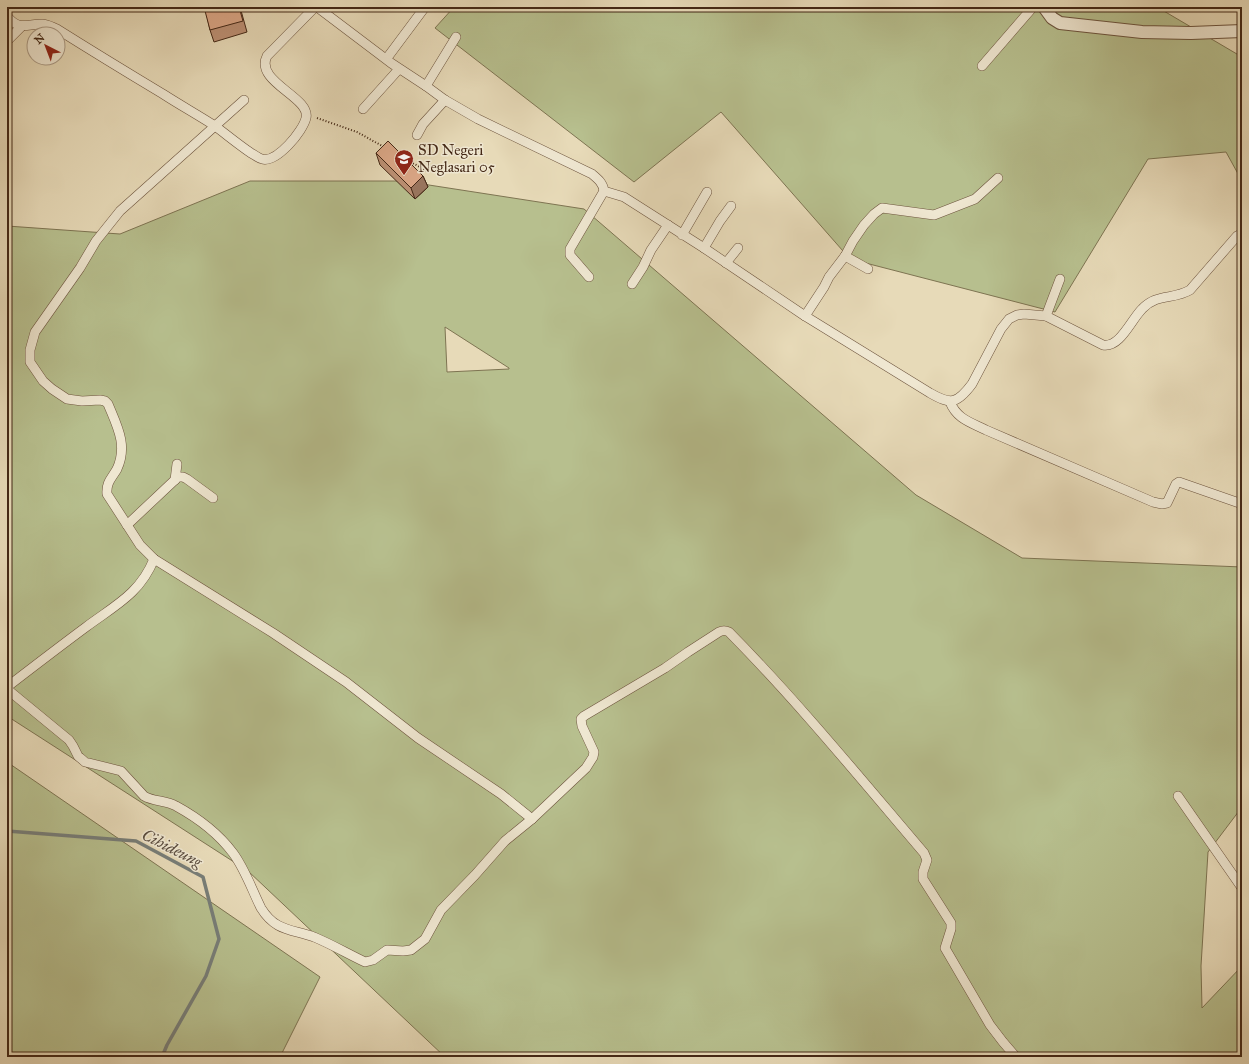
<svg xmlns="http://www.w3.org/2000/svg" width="1249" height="1064" font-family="'IM FELL Great Primer',serif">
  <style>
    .green { fill: #b7bf8e; stroke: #7e7452; fill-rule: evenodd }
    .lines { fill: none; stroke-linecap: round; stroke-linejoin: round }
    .stream { stroke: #787e78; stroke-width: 3.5 }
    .minor-casing { stroke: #6d543e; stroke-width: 10 }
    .tertiary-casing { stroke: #6d543e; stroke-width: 14 }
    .path { stroke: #442816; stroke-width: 2; stroke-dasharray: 1 2; stroke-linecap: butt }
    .minor { stroke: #efe7d1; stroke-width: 9 }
    .tertiary { stroke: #efe7d1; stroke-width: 12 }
    .wall { fill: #bc9074; stroke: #442816 }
    .shaded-wall { fill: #99755e; stroke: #442816 }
    .building { fill: #dba787; stroke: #442816 }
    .labels { text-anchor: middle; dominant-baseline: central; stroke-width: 3; stroke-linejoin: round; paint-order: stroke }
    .poi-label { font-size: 15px; fill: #442816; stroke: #efe7d1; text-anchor: start }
    .water-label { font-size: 16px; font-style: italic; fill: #5a4c3f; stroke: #efe7d1 }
  </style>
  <rect width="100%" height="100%" fill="#e7dab8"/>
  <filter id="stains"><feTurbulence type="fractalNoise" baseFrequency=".005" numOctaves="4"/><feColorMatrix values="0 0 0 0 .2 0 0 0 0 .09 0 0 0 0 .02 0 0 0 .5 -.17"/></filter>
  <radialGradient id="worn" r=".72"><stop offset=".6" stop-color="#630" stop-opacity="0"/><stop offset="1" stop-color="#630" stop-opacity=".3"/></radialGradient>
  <!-- green -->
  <g class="green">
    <path d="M454,7H1157L1242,57V181L1226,152L1148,159L1055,312L850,259L721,112L634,182L435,28Z"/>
    <path d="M250,181H403L584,209L916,495L1022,558L1242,567V807L1208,852L1201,966L1202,1008L1242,966V1057H445L248,871L7,716V226L120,234ZM445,327L509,368V369L447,372Z"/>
    <path d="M7,762L320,977L280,1057H7Z"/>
  </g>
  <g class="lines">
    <!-- stream -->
    <path class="stream" d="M7,831L136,841L203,877L219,939L206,976L167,1045L162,1057"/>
    <!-- minor casing -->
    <g class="minor-casing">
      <g id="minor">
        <path d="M317,7L391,63L426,86L445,100L478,119L592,174C598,179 603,183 604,191L624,197L704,248L805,316L930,393C951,405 957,404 972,384L1001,329L1009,319L1017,315L1024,314L1046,316L1103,345C1120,348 1131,320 1142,309C1157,293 1173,300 1190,290L1237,236L1239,235L1242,237"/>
        <path d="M7,16C19,31 26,24 42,24C47,24 52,27 57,29C92,51 128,73 163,94C180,105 198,115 215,126C227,135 239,145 251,153C255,155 258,158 262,159C277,163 303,131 306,118C311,97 254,82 267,56L315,7"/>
        <path d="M7,41L22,26"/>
        <path d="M387,58L425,7"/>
        <path d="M982,66L1033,7"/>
        <path d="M426,86L456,37"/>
        <path d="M244,100L120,211L96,241L80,268L35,332L30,350V362L43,381L52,389L67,399L82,401L100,400L105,401L108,404C117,426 128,445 117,469C112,478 106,482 107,494L140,545L154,559L273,633L346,682L418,738L501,794L532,819"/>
        <path d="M363,109L399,69"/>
        <path d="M417,135L423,124L445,100"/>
        <path d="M682,235L707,192"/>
        <path d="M704,248L720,221L731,206"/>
        <path d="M845,256L868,269"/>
        <path d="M726,263L738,248"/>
        <path d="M589,277L570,255V249L604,191"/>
        <path d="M632,284L643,267L651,250L668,225"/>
        <path d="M805,316L824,287L829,277L845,256L853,241L864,225L874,214L882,208L934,215L975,199L998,178"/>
        <path d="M1046,316L1060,279"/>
        <path d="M950,402C957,419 970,422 986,430L1153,502L1162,504L1167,503L1176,484L1179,482L1242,504"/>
        <path d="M175,480L177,464"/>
        <path d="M127,525L178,477H183L187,479L213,498"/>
        <path d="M7,687C33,667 59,647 86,627C114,606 140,594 154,559"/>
        <path d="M7,689L69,740L73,746L78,756L85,762L121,771L144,796C154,802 166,800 176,806C198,818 218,833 233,853C245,869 252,890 261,908C275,931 291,929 314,937C331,944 348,954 365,962L373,960L387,950L403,951L411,950L425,939L441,910L475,875L505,841L532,819L586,768L593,757L594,752L582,726L581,719L584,716L665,668L688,652L719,632C723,630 725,630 729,632C798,702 860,778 924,853L927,860L923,872V879L951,923V929L945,948L990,1025L1003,1042L1016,1057"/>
        <path d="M1178,796L1242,888"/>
      </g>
    </g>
    <!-- tertiary casing -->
    <g class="tertiary-casing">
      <path id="tertiary" d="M1044,7L1052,18L1060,23L1142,32L1191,33L1242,31"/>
    </g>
    <!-- path -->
    <g class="path">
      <path d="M317,118L357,132L384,147"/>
      <path d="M405,159L429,172"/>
    </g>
    <!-- minor -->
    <use href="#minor" class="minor"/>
    <!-- tertiary -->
    <use href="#tertiary" class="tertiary"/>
  </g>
  <!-- wall -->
  <g class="wall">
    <path d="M205,7H240L247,32L214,42L210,30Z"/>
    <path d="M376,153L423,176L428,187L415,199L380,165Z"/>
  </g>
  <!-- shaded-wall -->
  <path class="shaded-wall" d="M423,176L428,187L415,199L411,188Z"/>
  <!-- building -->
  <g class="building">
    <path d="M204,7H239L243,21L210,30Z"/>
    <path d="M388,141L423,176L411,188L376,153Z"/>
  </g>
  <!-- icons -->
  <defs>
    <g id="school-pin" transform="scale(1)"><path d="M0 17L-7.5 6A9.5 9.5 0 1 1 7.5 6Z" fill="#8f2418" stroke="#efe7d1"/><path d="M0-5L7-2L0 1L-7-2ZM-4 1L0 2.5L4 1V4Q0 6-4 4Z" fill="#fff"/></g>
  </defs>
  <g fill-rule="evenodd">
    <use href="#school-pin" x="404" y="159"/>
  </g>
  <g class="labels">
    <!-- poi labels -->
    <g class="poi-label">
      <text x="418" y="150">SD Negeri<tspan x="418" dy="17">Neglasari 05</tspan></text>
    </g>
    <!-- water labels -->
    <g class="water-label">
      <text transform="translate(172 848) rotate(27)">Cihideung</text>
    </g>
  </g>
  <!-- margin -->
  <rect width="1249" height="1064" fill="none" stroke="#e7dab8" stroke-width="24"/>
  <rect x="8" y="8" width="1233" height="1048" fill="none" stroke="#442816" stroke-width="2"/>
  <rect x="12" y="12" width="1225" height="1040" fill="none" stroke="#442816"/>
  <!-- north arrow -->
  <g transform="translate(46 46) rotate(318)"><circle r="19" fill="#efe7d1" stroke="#ab9b86"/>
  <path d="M0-3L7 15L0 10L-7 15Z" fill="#8f2418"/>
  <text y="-6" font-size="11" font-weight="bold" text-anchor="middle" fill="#442816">N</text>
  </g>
  <rect width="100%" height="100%" filter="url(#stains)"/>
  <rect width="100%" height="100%" fill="url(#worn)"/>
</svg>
